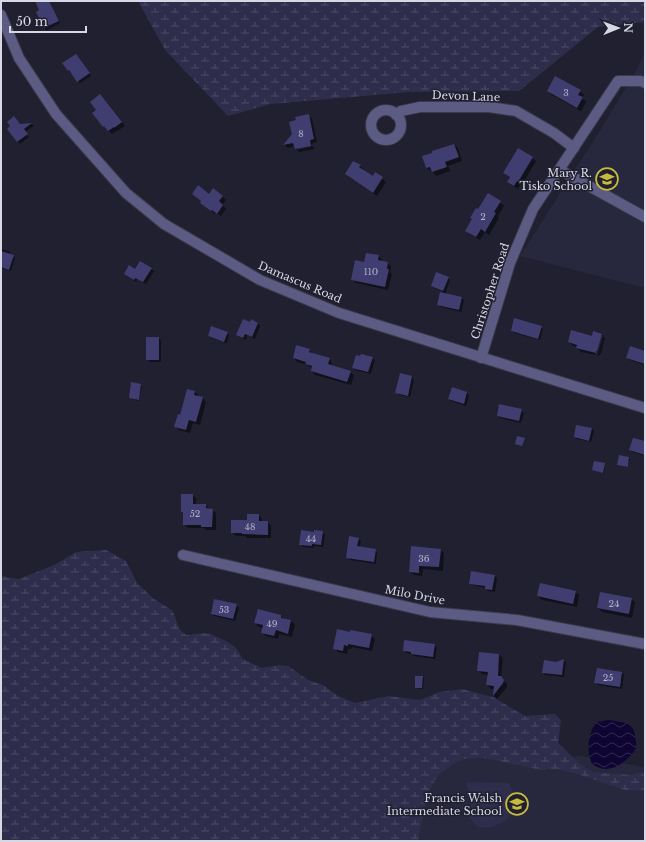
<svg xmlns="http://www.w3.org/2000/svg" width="646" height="842" font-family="'Libre Baskerville',serif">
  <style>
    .built { fill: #27273e }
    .green { fill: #2e2d4c }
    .wetland { fill: url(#wetland-marsh) }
    .water { fill: url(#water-waves) }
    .shadow { fill: #0007 }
    .building { fill: #403d70 }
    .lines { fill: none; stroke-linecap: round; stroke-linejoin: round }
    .minor-casing { stroke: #3a3a4a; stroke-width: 12 }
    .minor { stroke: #5b5b84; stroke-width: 10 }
    .labels { text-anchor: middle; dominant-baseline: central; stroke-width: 3; stroke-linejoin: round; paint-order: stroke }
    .number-label { font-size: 9px; fill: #b1b1c6 }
    .street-label { font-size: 11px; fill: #d7d8e3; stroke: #202031 }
    .poi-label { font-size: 11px; fill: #d7d8e3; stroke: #202031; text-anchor: end }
  </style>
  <defs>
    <pattern id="wetland-marsh" width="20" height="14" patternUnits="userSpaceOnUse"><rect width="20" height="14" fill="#2e2d4c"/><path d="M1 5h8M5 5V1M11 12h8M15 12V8" fill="none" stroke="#4c4b66"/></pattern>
    <pattern id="water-waves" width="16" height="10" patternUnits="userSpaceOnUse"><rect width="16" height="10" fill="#0f0533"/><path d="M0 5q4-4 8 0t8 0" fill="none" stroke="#312950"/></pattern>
  </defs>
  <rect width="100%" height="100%" fill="#202031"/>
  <!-- built -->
  <g class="built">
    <path d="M645,52V288L520,256L599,132L635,73Z"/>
    <path d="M581,756L645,767V841H392L387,760Z"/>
  </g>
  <!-- green -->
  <path class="green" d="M466,782L509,783L514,793V810L506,820L493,827L478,828L470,818L471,810Z"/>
  <!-- wetland -->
  <g class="wetland">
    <path d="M138,1H645V22L598,27L519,91L410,92L271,104L228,116L165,50Z"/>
    <path d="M106,550L126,561L137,583L154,599L173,611L179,629L186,635L203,633L211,634L228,642L236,648L243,659L262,668L280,665L288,666L308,680L323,685L338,696L355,703L389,696L420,700L440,692L462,689L493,697L525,716L555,714L561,720L558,743L581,765L592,772L631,775L645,771V791L625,790L574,773L556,769L541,770L484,758L465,759L455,763L438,775L429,791L424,809L418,841H1V576L19,579L54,565L76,552Z"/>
  </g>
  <!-- water -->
  <path class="water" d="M608,720C614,721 623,721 629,725C633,727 634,731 635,735C635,739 637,744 636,748C634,753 630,756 626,760C615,769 605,773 592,764C588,753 587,744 591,733C592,728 594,725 598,722C601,721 604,721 608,720Z"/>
  <!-- shadow -->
  <g class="shadow">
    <path d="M36,1H49L60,23L47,30L45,28L40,11Z"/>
    <path d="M78,57L91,76L80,83L72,72L71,73L68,70Z"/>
    <path d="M556,77L580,91L584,95L582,98L586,102L581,111L552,95L548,91Z"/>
    <path d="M104,99L125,126L112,134L104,126Z"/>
    <path d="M308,115L312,119L317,142L313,143V144L297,148V150L313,146L314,149L299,152L296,149L295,146L288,148L284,145Z"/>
    <path d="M32,124L34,126L25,132L29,137L20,144L8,129L20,125Z"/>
    <path d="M454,145L458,148L462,161L448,166L450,171L436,176L432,171H431L427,168Z"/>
    <path d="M532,158L536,161L522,185L521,184L518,189L512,185L508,182L510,178L504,173Z"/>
    <path d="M354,162L360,166L364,170L363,171L373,177L375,173L386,182L377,196L350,178L346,174Z"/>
    <path d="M193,194L222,196L226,200L222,205L226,209L221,216L216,213L215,214L205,206L202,202Z"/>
    <path d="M500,202L504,206L498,216L499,218L489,235L485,232L480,240L470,234L467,231L473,220Z"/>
    <path d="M1,249L9,251L11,254V255L15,258L11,271L1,268Z"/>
    <path d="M379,256L382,260V262L388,263L391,267L390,272L392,274L388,290L356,283L352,279L365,263Z"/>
    <path d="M140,262L154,271L146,284L138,279L136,282L125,274L135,270Z"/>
    <path d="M448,278L450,280L445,294L461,298L464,300L461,312L441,307L438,304L442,291L434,288L432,286Z"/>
    <path d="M251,321L258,323L260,326L255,339L247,335L246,340L240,337L237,335L250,323Z"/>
    <path d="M541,327L543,329L540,340L514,333L512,331Z"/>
    <path d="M227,333L229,335L227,343L211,338L209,336Z"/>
    <path d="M601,334L605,338L601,354H600L599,356H597L603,336H600L595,355L581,352L577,348L578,347L573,346L569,342Z"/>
    <path d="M158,338L161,340V362H150L147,359Z"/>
    <path d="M309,350L313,354L329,359L332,362L331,366L350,372L354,375L351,385L315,375L312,371L313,368L310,367L307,365L297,362L294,358Z"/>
    <path d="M645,352V365L630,360L627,358Z"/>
    <path d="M372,358L375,360L371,374L355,370L353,368Z"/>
    <path d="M401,375L412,377L414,380L410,397L399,395L397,392Z"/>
    <path d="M132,384L142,386L139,401L130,398Z"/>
    <path d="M452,388L467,393L469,396L466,406L451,401L449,399Z"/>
    <path d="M188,390L195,392L199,396L198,397L203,398L206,402L200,425L193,423L190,433L179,430L175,426L181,416Z"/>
    <path d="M521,410L524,413L521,423L500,418L498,416Z"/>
    <path d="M592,429L594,431L591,442L577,439L575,437Z"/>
    <path d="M645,442V456L633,452L630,450Z"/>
    <path d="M629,458L630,459L628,467L618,465Z"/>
    <path d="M605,464L604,473L593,470Z"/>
    <path d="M193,495L196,498V505H205L216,513V530H206L204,528H188L184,524V514L182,511Z"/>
    <path d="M259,515L262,519V522H268L271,526V538H247L246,536H236L232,532L248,521Z"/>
    <path d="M322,532L325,535L323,547L314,546V548L303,547L300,544Z"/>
    <path d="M358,538L361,541L359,548L375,550L377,552L376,564L350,560L348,557Z"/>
    <path d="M441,550L444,553L443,571L423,569L422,576L414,575L410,572Z"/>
    <path d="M495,576L497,578L495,592L488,591L486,588L472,585L470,583Z"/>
    <path d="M575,592L579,595L577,607L542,600L538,596Z"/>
    <path d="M631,599L635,602L632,618L602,612L598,608Z"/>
    <path d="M236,605L239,608L235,621L214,616L212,613Z"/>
    <path d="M281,616L284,620L291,621L295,625L292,637L279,634L278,639L266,636L262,633L263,628L259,627L255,623Z"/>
    <path d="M351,633L371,635L375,639L372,651L352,647L351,649H348L347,654L338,652L334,648Z"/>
    <path d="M434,645L437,647L435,659L414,656L412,654L406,653L404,650Z"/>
    <path d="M480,653L499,655L503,658L501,677L507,684V687L497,699L494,696L495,689H491L487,685L488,675L482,674L478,670Z"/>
    <path d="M563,660L566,662L564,677L545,675L543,673L557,663Z"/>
    <path d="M597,669L622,673L624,675L622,689L598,685L595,682Z"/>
    <path d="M423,677L424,678L423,689L416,688Z"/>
  </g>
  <!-- building -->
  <g class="building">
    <path d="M35,1H49L59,21L44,28L36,12L39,10Z"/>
    <path d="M76,54L90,73L77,82L69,70L68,71L62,63Z"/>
    <path d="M555,76L581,90L578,95L583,97L577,108L547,91Z"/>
    <path d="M100,94L122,122L114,128V127L108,131L104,126L103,127L92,113L96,110L90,102Z"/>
    <path d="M309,114L314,139L310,140L311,146L295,149L293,143L283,145L292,134L289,122L296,120L295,117Z"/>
    <path d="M14,116L20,124L32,123L24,129L28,134L17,142L7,129L10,126L7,122Z"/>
    <path d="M454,144L459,157L445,162L447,167L432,172L430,167L426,168L422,156L432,153V151Z"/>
    <path d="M518,148L533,157L518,182L517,181L514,186L507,182L510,177L503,173Z"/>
    <path d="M353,161L361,165L359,167L373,176L375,172L383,177L373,193L345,174Z"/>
    <path d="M198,185L209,194L213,188L223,196L219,201L223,205L217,214L212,210L211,211L200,203L201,201L192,194Z"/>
    <path d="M488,193L501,201L494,212L496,213L485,232L481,229L476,237L465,231L472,219L470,218L476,208L478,209Z"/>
    <path d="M1,251L14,255L9,270L1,267Z"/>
    <path d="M366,253L379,255L378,260L388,262L387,269H389L385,287L351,280L355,260L364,262Z"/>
    <path d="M140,261L152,268L143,282L135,278L134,280L124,274L129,265L135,269Z"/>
    <path d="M436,272L449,277L443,291L431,286Z"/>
    <path d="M440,292L462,297L459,310L437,305Z"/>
    <path d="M514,318L542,326L538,339L511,331Z"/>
    <path d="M243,319L250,322L251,319L258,323L252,337L245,334L243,338L236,335Z"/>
    <path d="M211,326L228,332L224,342L208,336Z"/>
    <path d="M571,330L592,336L593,331L602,334L597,351H596V353L576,348L577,345L568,342Z"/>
    <rect x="146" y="337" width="13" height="23"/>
    <path d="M296,345L310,349L309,352L330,358L328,364L351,371L347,382L311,371L312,366L305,364L306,362L293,358Z"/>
    <path d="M630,346L645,351V364L626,358Z"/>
    <path d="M361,354L373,357L368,372L352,368L356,355L360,356Z"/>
    <path d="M400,373L412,376L408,396L395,393Z"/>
    <path d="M131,382L141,384L139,400L129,398Z"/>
    <path d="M452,387L467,392L464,404L448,399Z"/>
    <path d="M187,389L195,391L194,395L203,397L196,422L189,420L186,430L174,427L178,414L180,415Z"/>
    <path d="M499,404L522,409L519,421L497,416Z"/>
    <path d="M576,425L592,428L589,441L574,437Z"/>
    <path d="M517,436L525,438L522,446L515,444Z"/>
    <path d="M633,438L645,441V455L629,450Z"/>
    <path d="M619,455L629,457L628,467L617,465Z"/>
    <path d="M594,461L605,463L603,473L592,470Z"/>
    <path d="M181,494H193V504H206V508L213,509L212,527H201V525H183V512H181Z"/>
    <path d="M247,514H259V521H268V535L242,534V533H231V520H247Z"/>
    <path d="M301,530L314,532V530L323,531L321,545L312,544V546L299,545Z"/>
    <path d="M349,536L359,538L357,546L376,549L374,562L346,558Z"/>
    <path d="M411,546L441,549L439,567L419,566V573L409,572Z"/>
    <path d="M471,571L495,575L492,590L485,589V586L469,584Z"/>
    <path d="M540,583L576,591L573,604L537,596Z"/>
    <path d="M600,592L632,598L629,614L597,608Z"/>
    <path d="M214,599L237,604L233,619L211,614Z"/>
    <path d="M258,609L281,615V618L291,620L288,634L276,630L274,636L261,633L263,625L254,623Z"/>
    <path d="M337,629L350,632V630L372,634L369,648L348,644V646L344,645L343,651L333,649Z"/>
    <path d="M404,640L435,644L433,657L411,654V652L403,651Z"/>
    <path d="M479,652L499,654L498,676H501L504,680L503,683L493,696L494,686L486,685L488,672L477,671Z"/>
    <path d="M564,659L562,675L542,673L544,660L556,662Z"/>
    <path d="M597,668L622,672L620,687L594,683Z"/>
    <path d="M415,676H423L422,688H415Z"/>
  </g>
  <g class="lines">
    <!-- minor casing -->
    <g class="minor-casing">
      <g id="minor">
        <path d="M1,15L19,58L56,114L126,193L164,224L260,280L339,313L509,366L645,408"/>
        <circle cx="386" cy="125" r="15"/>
        <path d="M396,115L401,111L420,107H489L516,111L554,133L574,148"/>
        <path d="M560,170L645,217"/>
        <path d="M481,358L510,263L533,209L618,81H641L645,83"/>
        <path d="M183,555L430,612L517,620L645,644"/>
      </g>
    </g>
    <!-- minor -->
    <use href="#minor" class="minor"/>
  </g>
  <!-- icons -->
  <defs>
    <g id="school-ring" transform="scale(1.15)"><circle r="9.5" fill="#202031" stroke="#c6bb3c" stroke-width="1.5"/><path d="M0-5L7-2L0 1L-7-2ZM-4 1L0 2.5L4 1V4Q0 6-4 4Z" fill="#c6bb3c"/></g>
  </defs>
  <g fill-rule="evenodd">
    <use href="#school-ring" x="607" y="179"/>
    <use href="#school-ring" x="517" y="804"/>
  </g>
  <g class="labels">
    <!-- number labels -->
    <g class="number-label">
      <text x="566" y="92">3</text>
      <text x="301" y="133">8</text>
      <text x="483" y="216">2</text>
      <text x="371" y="271">110</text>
      <text x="195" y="513">52</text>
      <text x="250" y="526">48</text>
      <text x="311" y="538">44</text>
      <text x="424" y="558">36</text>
      <text x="614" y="603">24</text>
      <text x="224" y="609">53</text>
      <text x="272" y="623">49</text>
      <text x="608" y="677">25</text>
    </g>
    <!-- street labels -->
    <g class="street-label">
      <text transform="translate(466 96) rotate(2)">Devon Lane</text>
      <text transform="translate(300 282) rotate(23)">Damascus Road</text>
      <text transform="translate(490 291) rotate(-72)">Christopher Road</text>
      <text transform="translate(415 595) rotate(11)">Milo Drive</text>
    </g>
    <!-- poi labels -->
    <g class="poi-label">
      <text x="592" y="173">Mary R.<tspan x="592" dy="13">Tisko School</tspan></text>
      <text x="502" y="798">Francis Walsh<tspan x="502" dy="13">Intermediate School</tspan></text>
    </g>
  </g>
  <!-- border -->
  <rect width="646" height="842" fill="none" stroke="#d7d8e3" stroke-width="4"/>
  <!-- north arrow -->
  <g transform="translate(618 28) rotate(89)" stroke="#202031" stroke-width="3" paint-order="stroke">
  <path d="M0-3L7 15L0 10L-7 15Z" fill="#d7d8e3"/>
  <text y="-6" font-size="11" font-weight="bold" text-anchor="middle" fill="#d7d8e3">N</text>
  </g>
  <!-- scale -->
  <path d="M10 26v6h76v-6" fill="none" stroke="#d7d8e3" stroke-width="2"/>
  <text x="16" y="26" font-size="12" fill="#d7d8e3" stroke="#202031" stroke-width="3" paint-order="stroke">50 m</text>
</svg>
